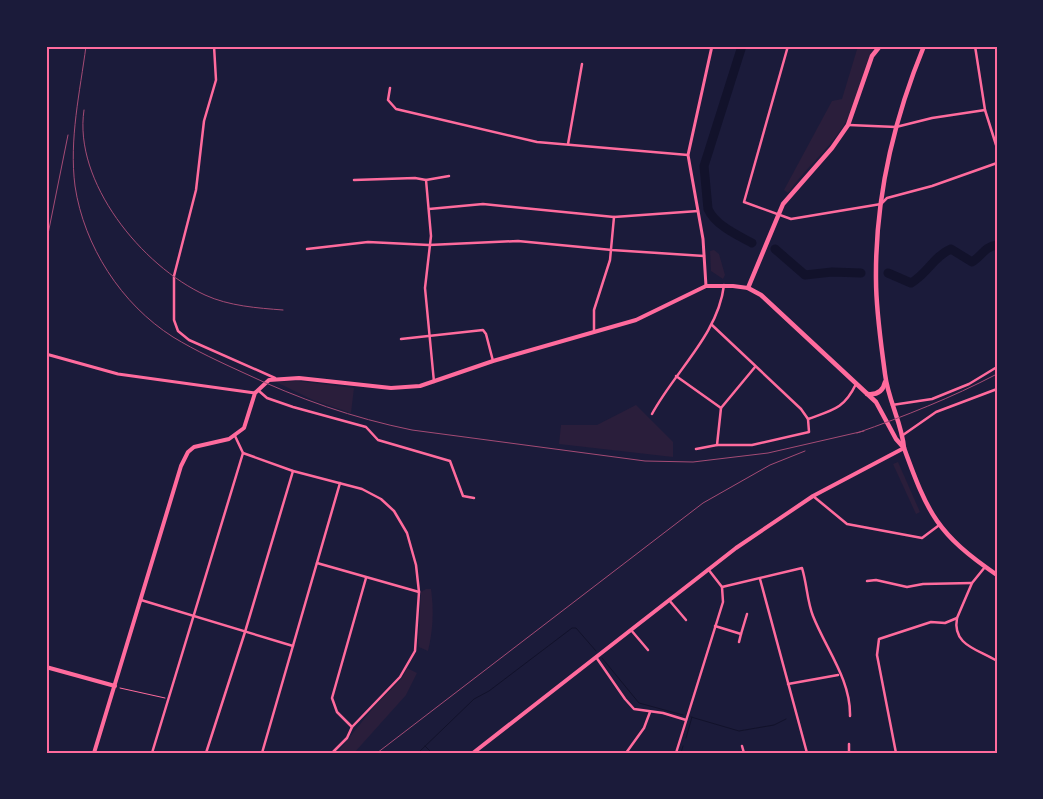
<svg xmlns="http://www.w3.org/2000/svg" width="1043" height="799" font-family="Rubik,sans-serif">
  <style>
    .green { fill: #2a1e3b }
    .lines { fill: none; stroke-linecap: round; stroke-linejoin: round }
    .stream { stroke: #12122b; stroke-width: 1 }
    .river { stroke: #12122b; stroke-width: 9 }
    .path { stroke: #ff6b9d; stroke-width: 1 }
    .minor { stroke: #ff6b9d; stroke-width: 2.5 }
    .tertiary { stroke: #ff6b9d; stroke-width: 3 }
    .secondary { stroke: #ff6b9d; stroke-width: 4 }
    .primary { stroke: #ff6b9d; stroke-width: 4.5 }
    .rail { stroke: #a44b75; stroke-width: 1 }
    .neatline { fill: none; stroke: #ff6b9d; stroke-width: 2 }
  </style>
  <rect width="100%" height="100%" fill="#1b1b3a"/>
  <!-- green -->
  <g class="green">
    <path d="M858,46H875C861,71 859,101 844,125C828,151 805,168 788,193L784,190L832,101L842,99Z"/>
    <path d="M714,250L719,254L725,275L723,279L711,271L710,251Z"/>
    <path d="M297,381L354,388L351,413L313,400L276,382Z"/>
    <path d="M636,405L673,442V457L559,444L561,425H597Z"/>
    <path d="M898,462L920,512L916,514L893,464Z"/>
    <path d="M426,589H431C434,611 433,630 428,651L419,647L418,643L421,592Z"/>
    <path d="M407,668L417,673L406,695L354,753H337L373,708L402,678Z"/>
  </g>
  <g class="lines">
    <!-- stream -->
    <g class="stream">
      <path d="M602,658L639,703L683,715"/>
      <path d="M691,717L739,731L774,725L786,719"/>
      <path d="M686,738L692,717"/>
      <path d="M425,746L432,753"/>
      <path d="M418,753L474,699L489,691L572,628H576L596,651"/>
      <path d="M681,753L683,746"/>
    </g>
    <!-- river -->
    <g class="river">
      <path d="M742,46L704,166L708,209C715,225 737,235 752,243"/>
      <path d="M775,249L805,275L832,272L861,273"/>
      <path d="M888,273L911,283C927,274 934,256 951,249L972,262C982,256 984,247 997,245"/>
    </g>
    <!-- path -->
    <path class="path" d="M120,688L165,698"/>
    <!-- minor -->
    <g class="minor">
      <path d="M214,46L216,80L204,121L196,190L174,276V320L178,331L189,340L275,378"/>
      <path d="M788,46L744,202L791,219L881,204L887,198L932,186L997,163"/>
      <path d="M975,46L985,110L997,148"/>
      <path d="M390,88L388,100L396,109L537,142L688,155"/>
      <path d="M849,125L896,127L932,118L985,110"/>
      <path d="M568,144L582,64"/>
      <path d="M354,180L415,178L426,180L449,176"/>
      <path d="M426,180L431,236L425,288L434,382"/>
      <path d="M429,209L483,204L614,217L698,211"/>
      <path d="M307,249L368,242L429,245L518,241L612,250L704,256"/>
      <path d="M594,331V310L610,260L614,217"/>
      <path d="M401,339L483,330L486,334L493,361"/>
      <path d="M676,376L721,408L755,367"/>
      <path d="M259,391L267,398L293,407L366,427L378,440L450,461L463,496L474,498"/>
      <path d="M892,405L932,399L969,384L997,367"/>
      <path d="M652,414C675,371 718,335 724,285"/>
      <path d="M808,419C833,410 844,409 856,384"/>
      <path d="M903,435L936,412L997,389"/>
      <path d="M717,445L721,408"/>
      <path d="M696,449L717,445H752L809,432L808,419L801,409L712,325"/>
      <path d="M243,453L293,471L362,489L381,499L394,511L407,533L416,565L419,592L415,651L400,677L352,727L347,738L332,753"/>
      <path d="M813,496L847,524L922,538L938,526"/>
      <path d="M317,563L419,592"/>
      <path d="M760,579L807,753"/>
      <path d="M867,581L876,580L907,587L923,584L972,583"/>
      <path d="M722,587L802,568C807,584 807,601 813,616C826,649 851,680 850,716"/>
      <path d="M141,600L293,646"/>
      <path d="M669,600L686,620"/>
      <path d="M957,618C952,645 977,649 997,661"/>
      <path d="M715,626L741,634L747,614"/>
      <path d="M631,630L648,650"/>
      <path d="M739,642L741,634"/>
      <path d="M596,657L625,699L634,709L663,713L686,720"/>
      <path d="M788,684L838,675"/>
      <path d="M352,727L337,712L332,698L366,578"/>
      <path d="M849,744V753"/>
      <path d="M742,746L744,753"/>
      <path d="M152,753L243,453L235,436"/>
      <path d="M206,753L245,632L293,471"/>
      <path d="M262,753L340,483"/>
      <path d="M626,753L644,728L650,712"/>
      <path d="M676,753L723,602L722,587L708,569"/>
      <path d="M896,753L877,655L879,639L931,622L945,623L957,618L972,583L985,567"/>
    </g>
    <!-- tertiary -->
    <g class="tertiary">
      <path d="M706,286L703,239L688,155L712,46"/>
      <path d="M46,354L118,374L255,393"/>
    </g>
    <!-- secondary -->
    <g class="secondary">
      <path d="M46,667L115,686"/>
      <path d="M94,753L181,466L188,452L194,447L229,439L244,428L255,393L269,380L299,378L391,388L420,386L493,361L636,320L706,286H733L748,288"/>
      <path d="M473,753L736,548L813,496L904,448"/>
    </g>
    <!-- primary -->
    <g class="primary">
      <path d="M880,46L872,56L848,125L832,148L783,204L748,288L761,295L876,402L896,439L904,448"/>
      <path d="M924,46C894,119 875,200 876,280C876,311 881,343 885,374C888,400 902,423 904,448C928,514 937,534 997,575"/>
      <path d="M867,394C876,395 883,392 885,382"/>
    </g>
    <!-- rail -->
    <g class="rail">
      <path d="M86,46C80,92 69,139 75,186C84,246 121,304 173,337C196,351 220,362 244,373C299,399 353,418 412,430L645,461L693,462L768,453L864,431"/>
      <path d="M84,110C73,182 142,266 205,295C229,306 257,308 283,310"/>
      <path d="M46,244L68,135"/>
      <path d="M857,433C905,416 951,398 997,374"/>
      <path d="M377,753L703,503L770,465L805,451"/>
    </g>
  </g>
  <!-- border -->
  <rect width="1043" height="799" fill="none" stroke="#1b1b3a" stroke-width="95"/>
  <rect x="48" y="48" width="948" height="704" class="neatline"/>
</svg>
